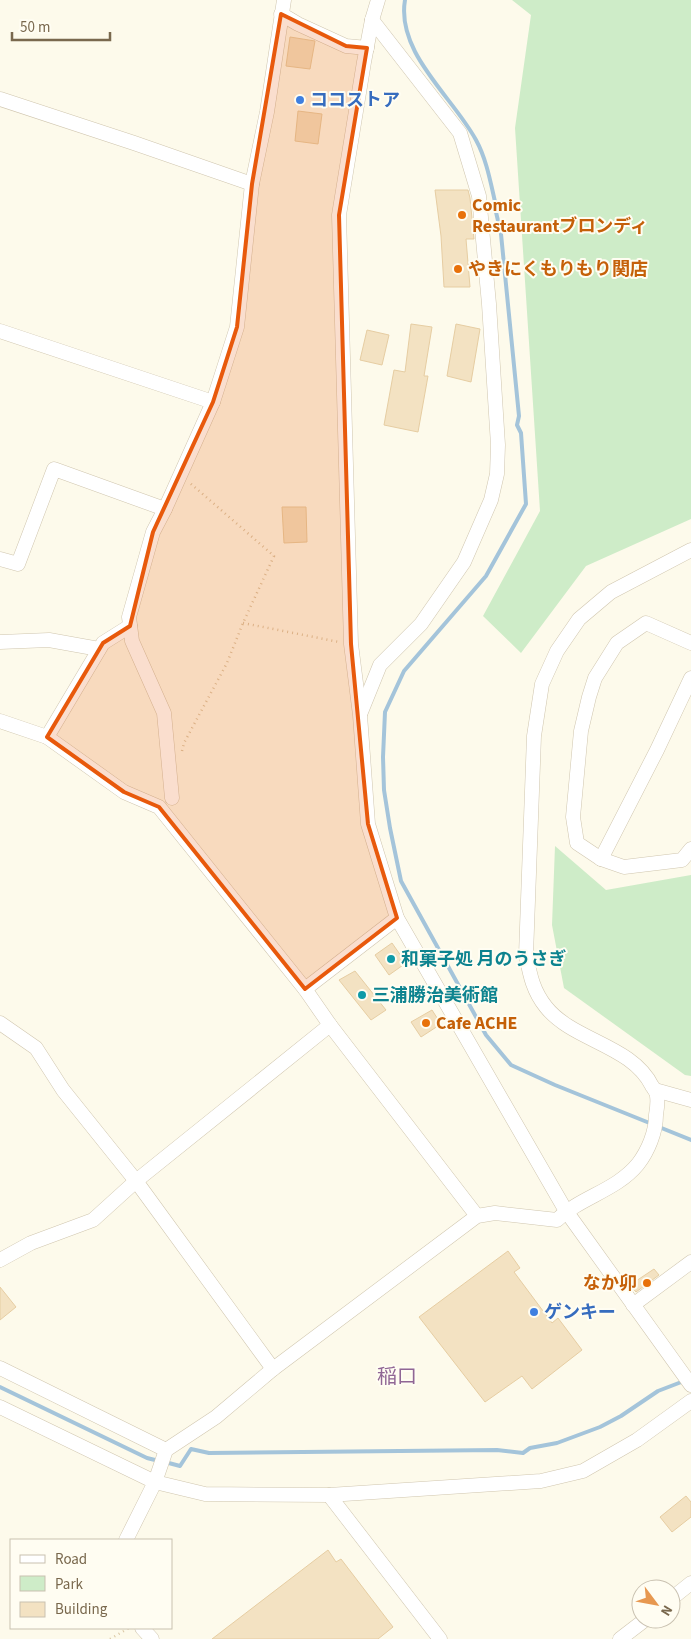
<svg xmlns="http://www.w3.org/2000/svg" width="691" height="1639" font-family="'Source Sans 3','Noto Sans JP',sans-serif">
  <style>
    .green { fill: #ceecc8 }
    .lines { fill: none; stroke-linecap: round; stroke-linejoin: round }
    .stream { stroke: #a4c4da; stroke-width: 4 }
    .building { fill: #f3e2c2; stroke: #e6cda2 }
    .minor-casing { stroke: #d0c6af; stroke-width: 15 }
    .path { stroke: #d9c6a4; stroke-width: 2.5; stroke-dasharray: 1 4; stroke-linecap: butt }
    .minor { stroke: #fff; stroke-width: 14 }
    .marked { fill: #e8590c; fill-opacity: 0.2; stroke: #e8590c; stroke-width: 4; stroke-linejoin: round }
    .shop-dot { fill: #3f7fe0; stroke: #fffdf2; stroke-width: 2 }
    .food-dot { fill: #e8710a; stroke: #fffdf2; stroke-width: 2 }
    .culture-dot { fill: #0f9aa8; stroke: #fffdf2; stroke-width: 2 }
    .labels { text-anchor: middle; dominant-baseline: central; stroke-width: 4; stroke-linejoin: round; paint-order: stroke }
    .shop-label { font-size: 18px; font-weight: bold; fill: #366cbe; stroke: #fffdf2; text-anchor: start }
    .food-label { font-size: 18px; font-weight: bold; fill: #c56008; stroke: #fffdf2; text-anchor: start }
    .culture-label { font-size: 18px; font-weight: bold; fill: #0d838f; stroke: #fffdf2; text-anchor: start }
    .quarter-label { font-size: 20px; fill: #906695; stroke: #fffdf2 }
  </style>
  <rect width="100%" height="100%" fill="#fdfaeb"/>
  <!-- green -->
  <g class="green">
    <path d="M512,0H691V519L586,566L521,653L483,616L540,511L515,128L531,15Z"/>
    <path d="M555,846L606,890L691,875V1076L685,1075L564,988L552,925Z"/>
  </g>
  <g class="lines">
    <!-- stream -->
    <g class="stream">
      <path d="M405,0C396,53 453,97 476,140C487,160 491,185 496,206V212L501,234L519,416L517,425L521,433L526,504L486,576L404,671L385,712L383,757L384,790L390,828L401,881L486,1035L511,1065L555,1085L652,1124"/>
      <path d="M659,1127L691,1140"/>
      <path d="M0,1387L147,1458L159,1461"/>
      <path d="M165,1462L180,1466L191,1449L209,1453L497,1450L523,1453L530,1448L557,1443L600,1427L621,1416L658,1391L684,1381"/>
    </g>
  </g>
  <!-- building -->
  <g class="building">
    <path d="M290,37L315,41L310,69L286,66Z"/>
    <path d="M298,111L322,114L318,144L295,141Z"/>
    <path d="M435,190H468L470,198L474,239H466L470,287H444L441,236Z"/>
    <path d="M411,324L432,327L424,376H428L418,432L384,425L394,370L405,372Z"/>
    <path d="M456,324L480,329L471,382L447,376Z"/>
    <path d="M367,330L389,335L382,365L360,360Z"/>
    <path d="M282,507H306L307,542L284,543Z"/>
    <path d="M392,943L406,963L389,975L375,955Z"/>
    <path d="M355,971L386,1010L371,1020L339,980Z"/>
    <path d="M432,1010L441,1024L421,1037L411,1022Z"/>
    <path d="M508,1251L520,1268L514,1272L552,1323L558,1318L582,1350L532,1389L522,1376L485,1402L419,1317Z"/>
    <path d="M654,1269L659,1275L636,1292L630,1285Z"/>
    <path d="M0,1287L16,1307L0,1320Z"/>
    <path d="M686,1496L691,1502V1517L672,1532L660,1517Z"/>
    <path d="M328,1550L336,1562L341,1559L393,1627L378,1639H212Z"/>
  </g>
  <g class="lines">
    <!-- minor casing -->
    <g class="minor-casing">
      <g id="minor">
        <path d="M378,0L372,20L364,62L339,215L351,644L360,715L368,824L397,918L566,1211L691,1385"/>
        <path d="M281,14L298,24L346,46L367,48"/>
        <path d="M0,99L134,143L252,184"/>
        <path d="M0,331L213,402"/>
        <path d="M0,559L18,564L54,469L165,509"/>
        <path d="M0,642L49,640L99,649"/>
        <path d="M691,643L646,623L617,643L595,678L589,697L581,731L573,817L577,843L601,859L624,867L682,860L691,849"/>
        <path d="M361,712L380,665L421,624L464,562L491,500L497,474L498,445L489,304L479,196L460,133L372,20"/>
        <path d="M0,721L47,737L124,792L159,807L305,989L330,1025L477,1216"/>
        <path d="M47,737L103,643L130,626"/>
        <path d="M172,798L164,713L132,641L129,617L153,532L165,509L213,402L237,327L252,184L267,112L284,0"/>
        <path d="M601,859L657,750L691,678"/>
        <path d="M305,989L397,918"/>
        <path d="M0,1023L36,1048L63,1090L136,1181L273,1369"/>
        <path d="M655,1090L691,1100"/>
        <path d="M0,1260L31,1243L93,1220L136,1181L330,1025"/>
        <path d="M633,1305L691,1262"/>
        <path d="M0,1368L166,1450"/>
        <path d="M0,1407L155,1482L205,1494L329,1495L541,1481L583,1471L637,1440L691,1401"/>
        <path d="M329,1495L440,1639"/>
        <path d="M126,1540L155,1482L166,1450L216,1417L273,1369L477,1216L495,1213L557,1220C580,1197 616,1191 638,1164C648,1151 656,1132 656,1115C657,1109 658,1102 657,1096C657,1093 654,1089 652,1086C632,1045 573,1041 546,1007C533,991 530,975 526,955L534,736L542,684L557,651L579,619L611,592L691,550"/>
        <path d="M671,1599L691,1583"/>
        <path d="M142,1628L152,1639"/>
        <path d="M620,1639L646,1619"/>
      </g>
    </g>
    <!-- path -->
    <g class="path">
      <path d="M243,623L339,642"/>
      <path d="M182,751L184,743L227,663L243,623L274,556L190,483"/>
      <path d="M110,1639L129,1628"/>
    </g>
    <!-- minor -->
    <use href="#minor" class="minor"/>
  </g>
  <!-- marked area -->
  <path class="marked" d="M281,14L346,46L367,48L339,215L351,644L368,824L397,918L305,989L159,807L124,792L47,737L103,643L130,626L153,532L213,402L237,327L252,184Z"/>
  <!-- markers -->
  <g class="shop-dot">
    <circle cx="300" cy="100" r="5"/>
    <circle cx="534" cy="1312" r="5"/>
  </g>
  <g class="food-dot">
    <circle cx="462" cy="215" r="5"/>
    <circle cx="458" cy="269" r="5"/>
    <circle cx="426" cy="1023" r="5"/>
    <circle cx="647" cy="1283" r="5"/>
  </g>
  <g class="culture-dot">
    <circle cx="391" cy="959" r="5"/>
    <circle cx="362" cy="995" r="5"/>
  </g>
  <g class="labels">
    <!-- shop labels -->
    <g class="shop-label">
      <text x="310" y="100">ココストア</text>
      <text x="544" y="1312">ゲンキー</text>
    </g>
    <!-- food labels -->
    <g class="food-label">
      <text x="472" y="205">Comic<tspan x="472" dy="21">Restaurantブロンディ</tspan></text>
      <text x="468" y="269">やきにくもりもり関店</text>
      <text x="436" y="1023">Cafe ACHE</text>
      <text x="637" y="1283" text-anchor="end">なか卯</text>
    </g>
    <!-- culture labels -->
    <g class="culture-label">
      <text x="401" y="959">和菓子処 月のうさぎ</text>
      <text x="372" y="995">三浦勝治美術館</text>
    </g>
    <!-- quarter labels -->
    <g class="quarter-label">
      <text x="397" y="1377">稲口</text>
    </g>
  </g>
  <!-- legend -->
  <rect x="10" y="1539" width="162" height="90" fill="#fffdf2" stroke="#c9c1b0"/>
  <rect x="20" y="1555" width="25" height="8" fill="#ffffff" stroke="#c9c1b0"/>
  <text x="55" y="1564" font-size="15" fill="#79684d">Road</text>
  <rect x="20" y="1576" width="25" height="15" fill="#ceecc8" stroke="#c9c1b0"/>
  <text x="55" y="1589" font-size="15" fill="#79684d">Park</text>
  <rect x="20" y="1602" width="25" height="15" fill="#f3e2c2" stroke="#c9c1b0"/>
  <text x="55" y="1614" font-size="15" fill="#79684d">Building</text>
  <!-- north arrow -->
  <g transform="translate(656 1604) rotate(122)"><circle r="24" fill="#fffdf2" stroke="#c9c1b0"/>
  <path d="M0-4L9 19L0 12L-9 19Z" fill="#e79850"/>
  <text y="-8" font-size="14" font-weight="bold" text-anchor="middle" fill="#79684d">N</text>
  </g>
  <!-- scale -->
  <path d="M12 32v8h98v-8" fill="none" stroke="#79684d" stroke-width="2.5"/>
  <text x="20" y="32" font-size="15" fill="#79684d" stroke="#fffdf2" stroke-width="4" paint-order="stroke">50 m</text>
</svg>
